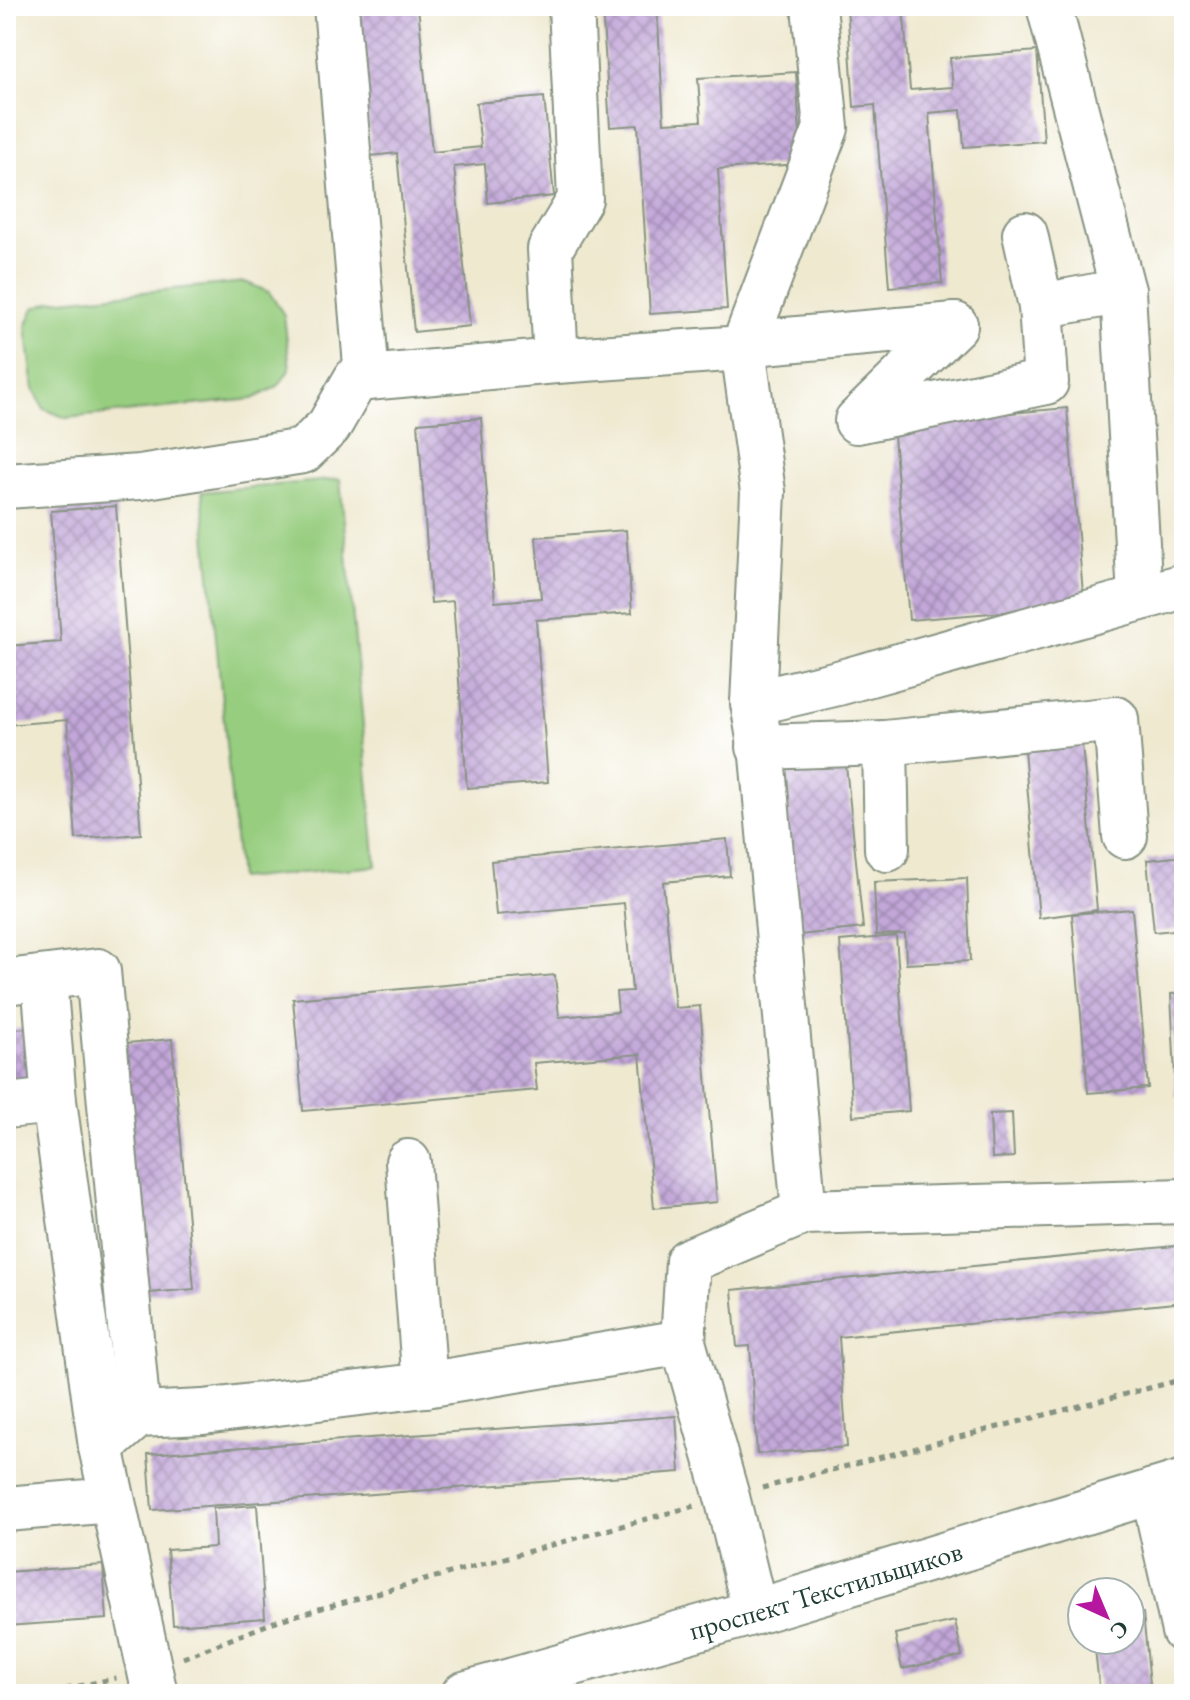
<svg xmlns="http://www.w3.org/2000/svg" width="1190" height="1700" font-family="'EB Garamond',serif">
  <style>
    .green { fill: #97cd7f; stroke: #5b855a; stroke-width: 2 }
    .building { fill: url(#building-cross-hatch) }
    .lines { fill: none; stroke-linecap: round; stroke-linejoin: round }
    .minor-casing { stroke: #879382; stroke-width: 48 }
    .path { stroke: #879382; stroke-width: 5; stroke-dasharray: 6 6; stroke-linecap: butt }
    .minor { stroke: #fff; stroke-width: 44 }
    .labels { text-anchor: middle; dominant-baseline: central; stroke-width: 7; stroke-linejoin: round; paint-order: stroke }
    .street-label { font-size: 28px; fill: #1f3d34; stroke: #fff }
  </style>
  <defs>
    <pattern id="building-cross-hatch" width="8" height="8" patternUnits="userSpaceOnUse" patternTransform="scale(2)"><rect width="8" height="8" fill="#c3a7d9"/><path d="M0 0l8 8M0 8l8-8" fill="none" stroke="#9e89b1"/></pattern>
  </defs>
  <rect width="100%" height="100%" fill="#fff"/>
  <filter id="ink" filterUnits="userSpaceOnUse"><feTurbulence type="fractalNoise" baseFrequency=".0125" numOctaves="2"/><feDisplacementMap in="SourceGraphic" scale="16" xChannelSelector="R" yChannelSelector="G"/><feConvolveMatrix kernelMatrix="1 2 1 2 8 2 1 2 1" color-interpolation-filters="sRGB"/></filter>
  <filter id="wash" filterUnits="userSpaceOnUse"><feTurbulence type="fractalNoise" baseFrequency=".006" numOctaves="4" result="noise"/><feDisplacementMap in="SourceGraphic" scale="32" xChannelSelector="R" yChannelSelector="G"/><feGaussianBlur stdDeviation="1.8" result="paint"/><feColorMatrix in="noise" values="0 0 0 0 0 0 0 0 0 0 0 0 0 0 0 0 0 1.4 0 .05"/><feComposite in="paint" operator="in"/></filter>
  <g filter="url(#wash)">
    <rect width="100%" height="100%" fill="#efe9d0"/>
    <!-- green -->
    <g class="green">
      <path d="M245,282L269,292L284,315L290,369L278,386L253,399L66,418L44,409L34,389L26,327L34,308L52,301Z"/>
      <path d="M340,479L376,866L239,879L202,492Z"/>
    </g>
    <g id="blocks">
      <!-- building -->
      <g class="building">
        <path d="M357,6H418L432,152L481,147L476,103L544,97L554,196L488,203L485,164L454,167L470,326L414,332L397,153L371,156Z"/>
        <path d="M602,6H657L664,123L701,121L698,78L796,72L802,164L718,169L727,309L650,314L638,125L610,127Z"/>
        <path d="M847,6H903L910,90L953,87L950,58L1037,51L1044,141L964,147L961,110L929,113L942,283L889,287L875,105L854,107Z"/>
        <path d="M1067,408L1084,605L909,620L893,423Z"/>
        <path d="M481,418L495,602L541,598L536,537L626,530L632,613L536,620L548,782L467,788L453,601L431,603L418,423Z"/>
        <path d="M116,506L141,834L76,839L67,720L6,725V646L61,642L51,511Z"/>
        <path d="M1081,733L1097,910L1039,918L1023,739Z"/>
        <path d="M844,746L863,928L800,935L781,753Z"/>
        <path d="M727,839L730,876L663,882L675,1008L700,1006L717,1202L654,1208L640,1054L534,1063L537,1090L303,1111L293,999L555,975L559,1017L618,1012L616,992L632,991L624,903L496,915L491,861Z"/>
        <path d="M1184,856V929L1154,932L1147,860Z"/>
        <path d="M967,878L970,961L906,964L905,934L876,935L874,882Z"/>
        <path d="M1132,909L1148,1088L1088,1093L1072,914Z"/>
        <path d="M896,936L909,1111L853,1116L840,941Z"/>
        <path d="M1184,993V1096L1176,1097L1171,994Z"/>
        <path d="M36,1027L41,1084L6,1087V1030Z"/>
        <path d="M172,1039L194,1289L138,1294L116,1044Z"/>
        <path d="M1012,1113L1014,1157L992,1158L990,1114Z"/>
        <path d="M1184,1245V1302L839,1337L847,1447L757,1454L750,1346L737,1347L732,1290Z"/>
        <path d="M676,1416L680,1472L152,1510L148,1454Z"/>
        <path d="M257,1505L265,1618L173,1625L167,1550L215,1547L213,1508Z"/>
        <path d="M103,1565L107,1619L6,1626V1572Z"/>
        <path d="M1143,1613L1151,1694H1100L1094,1640H1130V1614Z"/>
        <path d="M955,1621L962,1656L902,1669L895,1634Z"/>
      </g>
    </g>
  </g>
  <g filter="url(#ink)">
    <use href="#blocks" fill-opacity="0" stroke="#879382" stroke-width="2"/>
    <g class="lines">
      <!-- minor casing -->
      <g class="minor-casing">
        <g id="minor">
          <path d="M336,6L367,378"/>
          <path d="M1049,6L1123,291L1140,598"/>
          <path d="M1025,234L1041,306"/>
          <path d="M955,325L857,421L1046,382L1041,306L1123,291"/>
          <path d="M556,361L550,249L580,199L571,6"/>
          <path d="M6,486L140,477L303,451L329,426L356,379L556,361L743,348L764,342L955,325"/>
          <path d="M753,703L838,683L1184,586"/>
          <path d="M885,743L887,849"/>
          <path d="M759,747L885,743L1116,719L1125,836"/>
          <path d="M6,982L98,971L138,1415"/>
          <path d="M54,1101L101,1447"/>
          <path d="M6,1106L54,1101L44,978"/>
          <path d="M408,1162L425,1385"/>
          <path d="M804,1212L762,756L753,703L763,492L743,348L826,128L814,6"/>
          <path d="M1153,1491L1184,1631"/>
          <path d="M6,1509L112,1500"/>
          <path d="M755,1612L727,1497L683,1342L688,1261L804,1212L1184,1201"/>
          <path d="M155,1694L101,1447L138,1415L203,1412L425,1385L683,1342"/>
          <path id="s1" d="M464,1694L755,1612L1184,1482"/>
        </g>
      </g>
      <!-- path -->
      <g class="path">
        <path d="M762,1488L1184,1379"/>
        <path d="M183,1658L279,1620L694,1506"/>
        <path d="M43,1694L116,1678"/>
      </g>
      <!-- minor -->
      <use href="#minor" class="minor"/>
    </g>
  </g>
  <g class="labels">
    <!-- street labels -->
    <g class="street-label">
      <text stroke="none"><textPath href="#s1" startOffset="376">проспект Текстильщиков</textPath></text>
    </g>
  </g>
  <!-- margin -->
  <rect width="1190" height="1700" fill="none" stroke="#fff" stroke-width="32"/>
  <!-- north arrow -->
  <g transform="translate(1106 1616) rotate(136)"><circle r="38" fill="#ffffff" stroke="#a5b1ae" stroke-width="2"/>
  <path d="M0-6L14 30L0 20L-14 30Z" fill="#b5179e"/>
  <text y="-12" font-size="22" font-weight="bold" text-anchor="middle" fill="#1f3d34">С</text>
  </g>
</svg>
